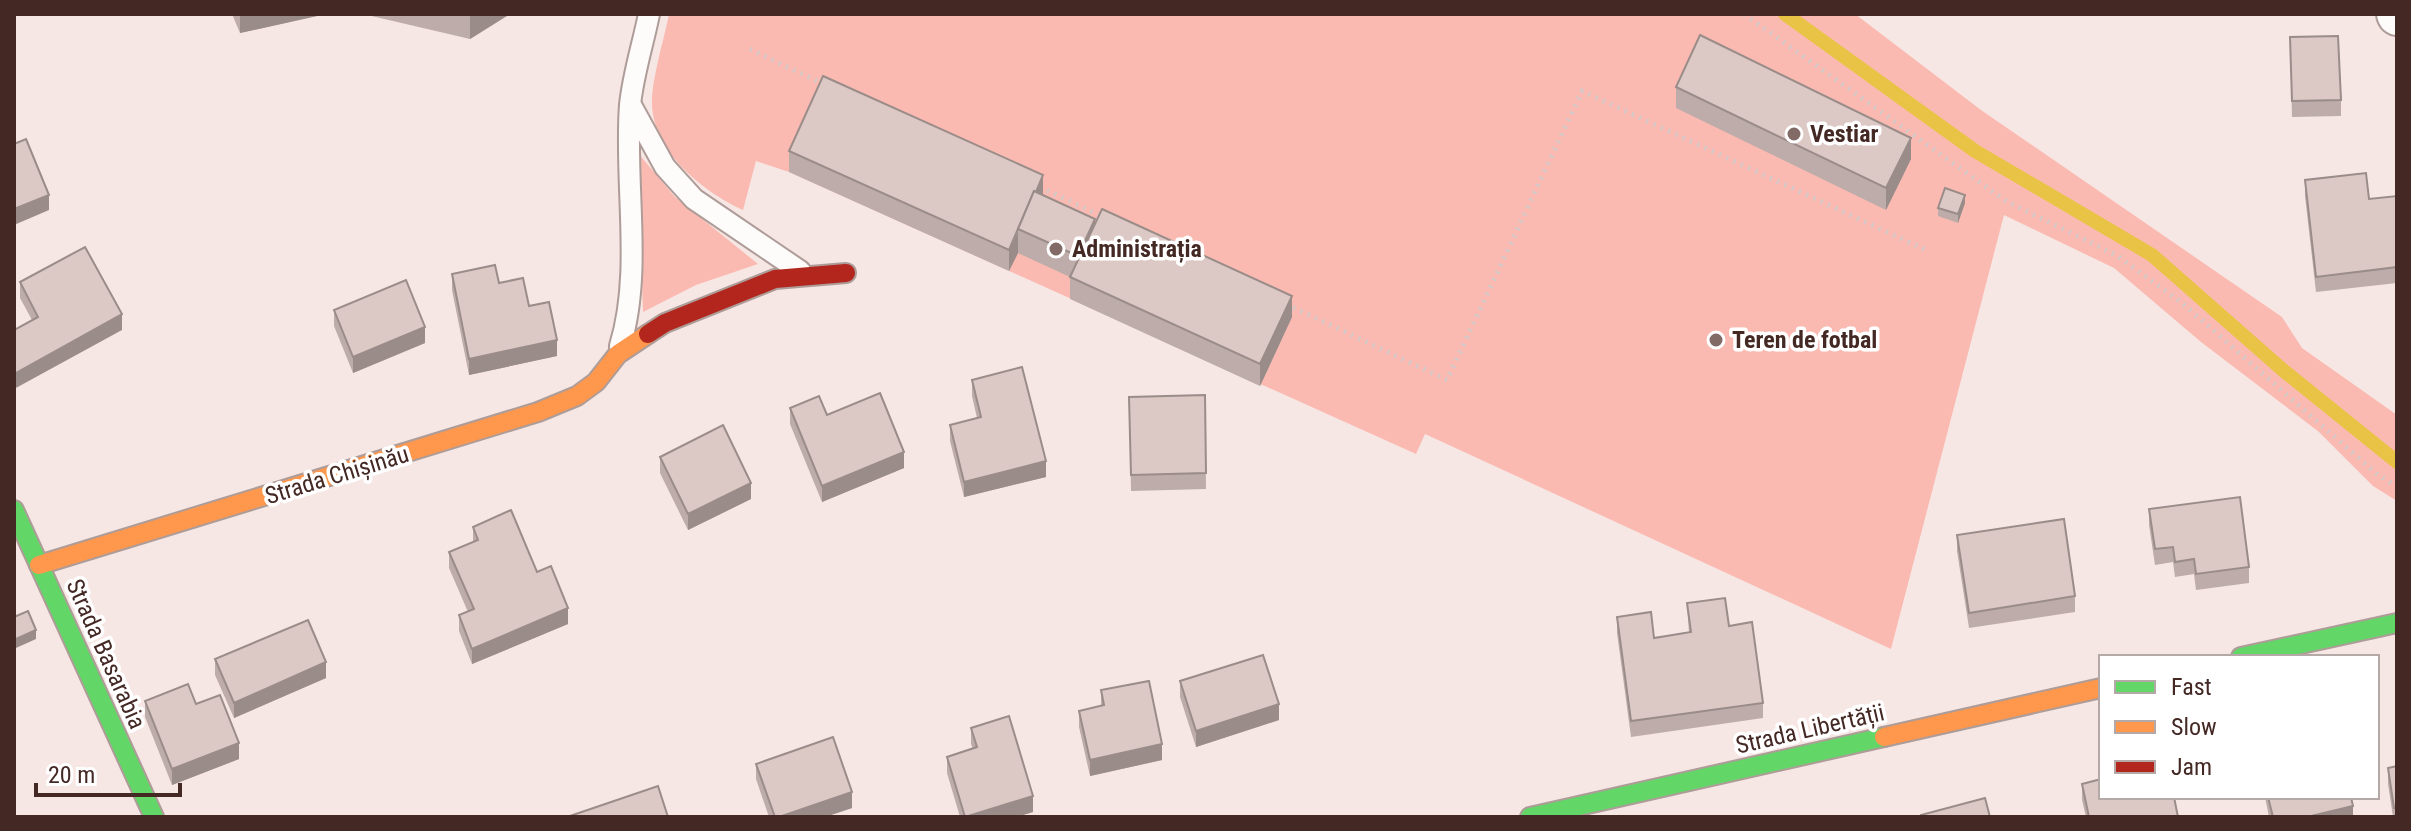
<svg xmlns="http://www.w3.org/2000/svg" width="2411" height="831" font-family="'Roboto Condensed',sans-serif">
  <style>
    .green { fill: #fabab1 }
    .lines { fill: none; stroke-linecap: round; stroke-linejoin: round }
    .stream { stroke: #e9c346; stroke-width: 14 }
    .lane-casing { stroke: #ae9c98; stroke-width: 24 }
    .street-casing { stroke: #ae9c98; stroke-width: 42 }
    .fast-casing { stroke: #ae9c98; stroke-width: 22 }
    .slow-casing { stroke: #ae9c98; stroke-width: 22 }
    .jam-casing { stroke: #ae9c98; stroke-width: 22 }
    .path { stroke: #d2c9c9; stroke-width: 5; stroke-dasharray: 2 6; stroke-linecap: butt }
    .lane { stroke: #fefbfb; stroke-width: 20 }
    .street { stroke: #fefbfb; stroke-width: 38 }
    .fast { stroke: #63d668; stroke-width: 18 }
    .slow { stroke: #ff974d; stroke-width: 18 }
    .jam { stroke: #b3261e; stroke-width: 18 }
    .wall { fill: #bdaca9 }
    .shaded-wall { fill: #9a8c89 }
    .building { fill: #dcc8c4; stroke: #9a8c89; stroke-width: 2 }
    .poi-dot { fill: #826b67; stroke: #fff; stroke-width: 3 }
    .labels { text-anchor: middle; dominant-baseline: central; stroke-width: 7; stroke-linejoin: round; paint-order: stroke }
    .poi-label { font-size: 24px; font-weight: bold; fill: #432824; stroke: #fff; text-anchor: start }
    .street-label { font-size: 24px; fill: #432824; stroke: #fff }
  </style>
  <rect width="100%" height="100%" fill="#f7e7e4"/>
  <!-- green -->
  <g class="green">
    <path d="M669,14H1855L1981,110L2282,317L2302,348L2397,415V501L2373,486L2319,432L2201,342L2114,268L2004,215L1891,649L1425,434L1416,454L789,172L756,161L743,210C704,192 655,154 652,106C651,81 664,40 669,14Z"/>
    <path d="M638,153L675,197L758,264L696,285L643,312Z"/>
  </g>
  <g class="lines">
    <!-- stream -->
    <path class="stream" d="M1785,14L1975,151L2152,255L2284,371L2397,462"/>
    <!-- lane casing -->
    <g class="lane-casing">
      <g id="lane">
        <path d="M632,107L665,167L694,199L800,271"/>
        <path d="M620,346C643,272 624,182 630,105C633,75 643,44 649,14"/>
      </g>
    </g>
    <!-- street casing -->
    <g class="street-casing">
      <path id="street" d="M2396,14L2397,16"/>
    </g>
    <!-- fast casing -->
    <g class="fast-casing">
      <g id="fast">
        <path d="M14,510L154,817"/>
        <path d="M2241,657L2397,623"/>
        <path d="M1530,817L1884,737"/>
      </g>
    </g>
    <!-- slow casing -->
    <g class="slow-casing">
      <g id="slow">
        <path d="M39,565L538,412L577,396L596,382L618,354L648,334"/>
        <path d="M1884,737L2101,688"/>
      </g>
    </g>
    <!-- jam casing -->
    <g class="jam-casing">
      <path id="jam" d="M648,334L665,323L775,279L846,273"/>
    </g>
    <!-- path -->
    <g class="path">
      <path d="M1744,14L2006,201L2116,255L2181,302L2377,474L2397,487"/>
      <path d="M750,49L825,85"/>
      <path d="M1040,187L1103,217"/>
      <path d="M1286,304L1447,380L1582,91L1926,250"/>
    </g>
    <!-- lane -->
    <use href="#lane" class="lane"/>
    <!-- street -->
    <use href="#street" class="street"/>
    <!-- fast -->
    <use href="#fast" class="fast"/>
    <!-- slow -->
    <use href="#slow" class="slow"/>
    <!-- jam -->
    <use href="#jam" class="jam"/>
  </g>
  <!-- wall -->
  <g class="wall">
    <path d="M232,14H326L240,33Z"/>
    <path d="M363,14H510L470,39Z"/>
    <path d="M2290,37L2341,100V116L2292,117Z"/>
    <path d="M1676,87L1911,159L1886,210L1676,108Z"/>
    <path d="M789,151L1043,195L1095,224L1292,317L1260,386L1070,299V277L1018,253L1009,271L789,172Z"/>
    <path d="M2305,180L2369,199L2397,196V283L2316,292L2305,196Z"/>
    <path d="M1965,203L1958,223L1938,216V208Z"/>
    <path d="M452,274L499,283L529,306L557,356L469,375L452,290Z"/>
    <path d="M20,282L122,330L32,320L20,298Z"/>
    <path d="M334,310L425,343L353,373L334,326Z"/>
    <path d="M972,380L1046,477L964,497L950,441V425L977,418L972,396Z"/>
    <path d="M1205,395L1206,489L1131,491L1129,397Z"/>
    <path d="M790,408L827,415L904,468L822,502L790,424Z"/>
    <path d="M660,457L751,499L688,530L660,473Z"/>
    <path d="M2149,509L2249,567V583L2196,590L2194,574L2175,577L2173,562L2155,565L2149,525Z"/>
    <path d="M473,527L537,572L568,624L472,664L459,631V615L468,612L449,568V552L473,542Z"/>
    <path d="M1957,535L2075,596V612L1969,628L1957,551Z"/>
    <path d="M1687,603L1729,626L1763,703V718L1631,737L1617,633V617L1654,638L1689,633Z"/>
    <path d="M215,659L326,678L234,718L215,675Z"/>
    <path d="M1180,681L1279,720L1196,747L1180,697Z"/>
    <path d="M1101,690L1162,760L1090,776L1079,727V711L1101,706Z"/>
    <path d="M145,701L239,759L172,785L145,717Z"/>
    <path d="M971,728L1033,812L1016,817H960L947,773V757L973,749L971,744Z"/>
    <path d="M756,764L852,808L825,817H769L756,779Z"/>
    <path d="M2397,766V817H2393L2388,784V768Z"/>
    <path d="M2082,784L2178,817H2086L2082,800Z"/>
    <path d="M2265,797H2351L2353,817H2269Z"/>
  </g>
  <!-- shaded-wall -->
  <g class="shaded-wall">
    <path d="M240,14H326L240,33Z"/>
    <path d="M470,14H510L470,39Z"/>
    <path d="M1911,138V159L1886,210V188Z"/>
    <path d="M1043,175V196L1019,229Z"/>
    <path d="M49,195V210L14,225V209Z"/>
    <path d="M1965,195V203L1958,223V214Z"/>
    <path d="M1095,219V244L1078,281V256Z"/>
    <path d="M1018,232V253L1009,271V250Z"/>
    <path d="M1292,296V317L1260,386V364Z"/>
    <path d="M122,314V330L14,389V374Z"/>
    <path d="M425,327V343L353,373V357Z"/>
    <path d="M557,340V356L469,375V359Z"/>
    <path d="M904,452V468L822,502V486Z"/>
    <path d="M1046,461V477L964,497V482Z"/>
    <path d="M751,483V499L688,530V514Z"/>
    <path d="M568,608V624L472,664V649Z"/>
    <path d="M36,630V639L16,648V639Z"/>
    <path d="M326,662V678L234,718V703Z"/>
    <path d="M1279,704V720L1196,747V731Z"/>
    <path d="M239,743V759L172,785V769Z"/>
    <path d="M1162,744V760L1090,776V760Z"/>
    <path d="M852,792V808L825,817H779Z"/>
    <path d="M1033,796V812L1016,817H966Z"/>
    <path d="M2353,806V817H2307Z"/>
  </g>
  <!-- building -->
  <g class="building">
    <path d="M1700,35L1911,138L1886,188L1676,87Z"/>
    <path d="M2338,36L2341,100L2292,101L2290,37Z"/>
    <path d="M823,76L1043,175L1036,192L1034,191L1009,250L789,151Z"/>
    <path d="M26,139L49,195L14,209V144Z"/>
    <path d="M2366,173L2369,199L2397,196V267L2316,277L2305,180Z"/>
    <path d="M1945,188L1965,195L1958,214L1938,208Z"/>
    <path d="M1034,191L1095,219L1078,256L1018,229Z"/>
    <path d="M1102,209L1292,296L1260,364L1070,277Z"/>
    <path d="M85,247L122,314L14,374V330L38,317L20,282Z"/>
    <path d="M495,265L499,283L523,278L529,306L549,302L557,340L469,359L452,274Z"/>
    <path d="M406,280L425,327L353,357L334,310Z"/>
    <path d="M1022,367L1046,461L964,482L950,425L981,417L972,380Z"/>
    <path d="M880,393L904,452L822,486L790,408L819,396L827,415Z"/>
    <path d="M1205,395L1206,473L1131,475L1129,397Z"/>
    <path d="M723,425L751,483L688,514L660,457Z"/>
    <path d="M2240,497L2249,567L2196,574L2194,559L2175,562L2173,547L2155,549L2149,509Z"/>
    <path d="M511,510L537,572L551,566L568,608L472,649L459,615L474,609L449,552L478,540L473,527Z"/>
    <path d="M2064,519L2075,596L1969,613L1957,535Z"/>
    <path d="M1725,598L1729,626L1752,622L1763,703L1631,721L1617,617L1651,612L1654,638L1691,632L1687,603Z"/>
    <path d="M28,611L36,630L16,639L14,636V617Z"/>
    <path d="M308,620L326,662L234,703L215,659Z"/>
    <path d="M1263,655L1279,704L1196,731L1180,681Z"/>
    <path d="M1149,681L1162,744L1090,760L1079,711L1104,705L1101,690Z"/>
    <path d="M188,684L196,704L220,695L239,743L172,769L145,701Z"/>
    <path d="M1009,716L1033,796L965,817L947,757L977,747L971,728Z"/>
    <path d="M833,737L852,792L779,817H775L756,764Z"/>
    <path d="M2397,766V808H2394L2388,768Z"/>
    <path d="M2101,779V797H2174L2178,817H2089L2082,784Z"/>
    <path d="M658,786L668,817H567Z"/>
    <path d="M2268,797H2351L2353,806L2307,817H2273Z"/>
    <path d="M1985,798L1990,817H1921V815Z"/>
  </g>
  <!-- markers -->
  <g class="poi-dot">
    <circle cx="1794" cy="134" r="8"/>
    <circle cx="1056" cy="249" r="8"/>
    <circle cx="1716" cy="340" r="8"/>
  </g>
  <g class="labels">
    <!-- poi labels -->
    <g class="poi-label">
      <text x="1810" y="134">Vestiar</text>
      <text x="1072" y="249">Administrația</text>
      <text x="1732" y="340">Teren de fotbal</text>
    </g>
    <!-- street labels -->
    <g class="street-label">
      <text transform="translate(337 475) rotate(-17)">Strada Chișinău</text>
      <text transform="translate(106 654) rotate(66)">Strada Basarabia</text>
      <text transform="translate(1810 729) rotate(-13)">Strada Libertății</text>
    </g>
  </g>
  <!-- border -->
  <rect width="2411" height="831" fill="none" stroke="#432824" stroke-width="32"/>
  <!-- legend -->
  <rect x="2099" y="655" width="280" height="144" fill="#ffffff" stroke="#b4a9a7" stroke-width="2"/>
  <rect x="2115" y="681" width="40" height="12" fill="#63d668" stroke="#b4a9a7" stroke-width="2"/>
  <text x="2171" y="695" font-size="24" fill="#432824">Fast</text>
  <rect x="2115" y="721" width="40" height="12" fill="#ff974d" stroke="#b4a9a7" stroke-width="2"/>
  <text x="2171" y="735" font-size="24" fill="#432824">Slow</text>
  <rect x="2115" y="761" width="40" height="12" fill="#b3261e" stroke="#b4a9a7" stroke-width="2"/>
  <text x="2171" y="775" font-size="24" fill="#432824">Jam</text>
  <!-- scale -->
  <path d="M36 783v12h144v-12" fill="none" stroke="#432824" stroke-width="4"/>
  <text x="48" y="783" font-size="24" fill="#432824" stroke="#ffffff" stroke-width="6" paint-order="stroke">20 m</text>
</svg>
